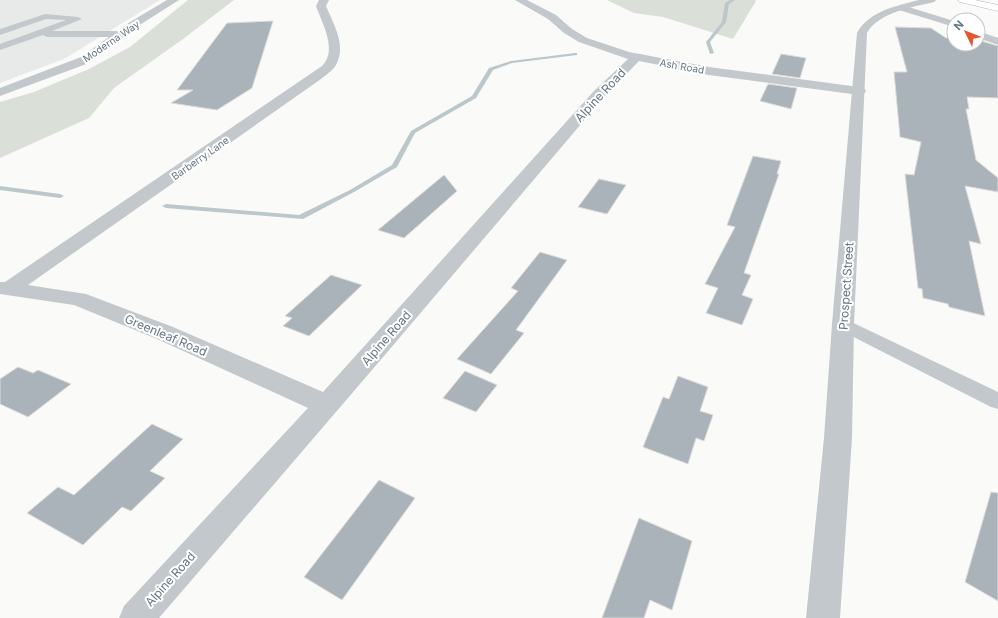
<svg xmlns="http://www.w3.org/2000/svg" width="998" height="618" font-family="Inter,sans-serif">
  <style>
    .built { fill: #e8e9e9 }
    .green { fill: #dadfd7 }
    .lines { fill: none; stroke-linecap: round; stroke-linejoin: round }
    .stream { fill: #bbc7cb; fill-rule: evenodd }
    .building { fill: #aab3b9; stroke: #dcdcda }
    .secondary-casing { stroke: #b3babf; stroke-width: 1 }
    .service { fill: #c3c8cc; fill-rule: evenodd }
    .minor { fill: #c3c8cc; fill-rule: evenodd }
    .tertiary { fill: #c3c8cc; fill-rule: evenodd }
    .secondary { fill: #fff; fill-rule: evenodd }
    .labels { text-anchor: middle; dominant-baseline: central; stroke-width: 4; stroke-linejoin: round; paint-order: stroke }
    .far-street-label { font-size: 10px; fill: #657683; stroke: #fff }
    .street-label { font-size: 12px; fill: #657683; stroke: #fff }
  </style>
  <rect width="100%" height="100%" fill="#fafaf8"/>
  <!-- built -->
  <path class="built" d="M0,0H160L64,59L0,83Z"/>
  <!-- green -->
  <g class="green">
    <path d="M188,0H234L183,39L114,88L89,118L0,158V102L34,92L89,69L130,47Z"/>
    <path d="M607,0H755L756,1L733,39L663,17L634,13Z"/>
  </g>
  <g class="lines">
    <!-- stream -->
    <g class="stream">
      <path d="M730,0H735L729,4L726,22L710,42L714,53L710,54L706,42L722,22L725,3Z"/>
      <path d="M575,53H577V55L512,63L493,70L476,98L415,133L397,167L354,192L303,219L166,208L162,206L166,204L299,215L350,190L392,165L411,131L472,96L489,68L511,61Z"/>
      <path d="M0,186L60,194L64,196L60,198L0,190Z"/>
    </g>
  </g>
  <!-- building -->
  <g class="building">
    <path d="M273,21L252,88L217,110L171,103L193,90H177L227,23Z"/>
    <path d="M895,27L931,28L946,38L954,37V44H978V40L998,46V98L967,97L969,109H966L976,160L998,178V192L965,186L981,244L969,241L985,316L949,307L948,304L923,298L922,289L918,288L905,174L914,175L921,142L900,137L894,72H907Z"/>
    <path d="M781,54L806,58L800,78L772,74Z"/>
    <path d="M768,84L797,88L791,109L760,101Z"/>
    <path d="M753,156L781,161L777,174H779L744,273L751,275L742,295L753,299L742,325L706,313L718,288L705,284L735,227L727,225Z"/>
    <path d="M444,175L457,191L404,238L378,230Z"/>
    <path d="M599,179L626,185L607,214L578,207Z"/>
    <path d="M540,252L567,260L516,330L524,333L491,374L457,359L518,291L511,288Z"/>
    <path d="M331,275L362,285L309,336L283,326L292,318L285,316Z"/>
    <path d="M18,367L33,373L38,370L71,384L28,417L0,404V379Z"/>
    <path d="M465,371L497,385L476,412L443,398Z"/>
    <path d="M678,376L708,387L700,411L713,415L704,441L696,438L688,464L643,447L663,397L669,399Z"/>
    <path d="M152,424L183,439L150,471L165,478L131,511L122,507L83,545L27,513L58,487L74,495Z"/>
    <path d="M379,480L415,498L342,600L304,577Z"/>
    <path d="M991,492L998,493V601L965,582Z"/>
    <path d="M639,518L692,541L672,610L650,600L644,618H602Z"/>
  </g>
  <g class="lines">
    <!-- secondary casing -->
    <g class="secondary-casing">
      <path id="secondary" d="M958,0H975L998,5V11L960,2Z"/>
    </g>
    <!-- service -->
    <g class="service">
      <path d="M45,14L78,17L82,19L52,31H120L124,34L120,37H47L43,35L0,50V44L66,20L46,19L0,35V29Z"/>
      <path d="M843,318L998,392V409L991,407L836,328L834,324L836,320Z"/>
    </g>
    <!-- minor -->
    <g class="minor">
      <path d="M167,0H179L138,26L89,63L0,96V88L81,57L130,22Z"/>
      <path d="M319,0H329L326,6C333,23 346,44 337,63C334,70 327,74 321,79L28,285L86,294L173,327L323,392L594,91L628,59L579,42L564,33L548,19L515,0H527L556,15L572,29L587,38L629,52L709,67L859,87L864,88L866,91L864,94L859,95L709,75L639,61L604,97L384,356L159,618H119L124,606L308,408L157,339L74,305L0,294V282H5L322,66C338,50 322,23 316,6Z"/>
      <path d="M902,5L954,21V27L899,10L897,8Z"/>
      <path d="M978,31L998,38V45L978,38Z"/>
    </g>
    <!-- tertiary -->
    <path class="tertiary" d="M919,0H936L934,2C913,7 879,12 867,33L854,324L852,438L840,618H806L824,438L832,324L857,33C869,11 896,6 919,0Z"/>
    <!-- secondary -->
    <use href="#secondary" class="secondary"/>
  </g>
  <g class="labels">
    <!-- far-street labels -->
    <g class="far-street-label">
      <text transform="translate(111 41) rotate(-34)">Moderna Way</text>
      <text transform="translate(682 66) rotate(10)">Ash Road</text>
      <text transform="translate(200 158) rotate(-35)">Barberry Lane</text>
    </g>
    <!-- street labels -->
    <g class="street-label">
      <text transform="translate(600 95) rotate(-47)">Alpine Road</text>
      <text transform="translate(846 286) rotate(-86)">Prospect Street</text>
      <text transform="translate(166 335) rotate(23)">Greenleaf Road</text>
      <text transform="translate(386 338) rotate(-49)">Alpine Road</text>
      <text transform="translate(170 579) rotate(-48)">Alpine Road</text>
    </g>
  </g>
  <!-- north arrow -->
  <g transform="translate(966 32) rotate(313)"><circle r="19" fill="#ffffff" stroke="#c1c8cd"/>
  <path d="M0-3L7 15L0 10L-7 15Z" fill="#e4572e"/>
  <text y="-6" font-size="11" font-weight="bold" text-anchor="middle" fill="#657683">N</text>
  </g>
</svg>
